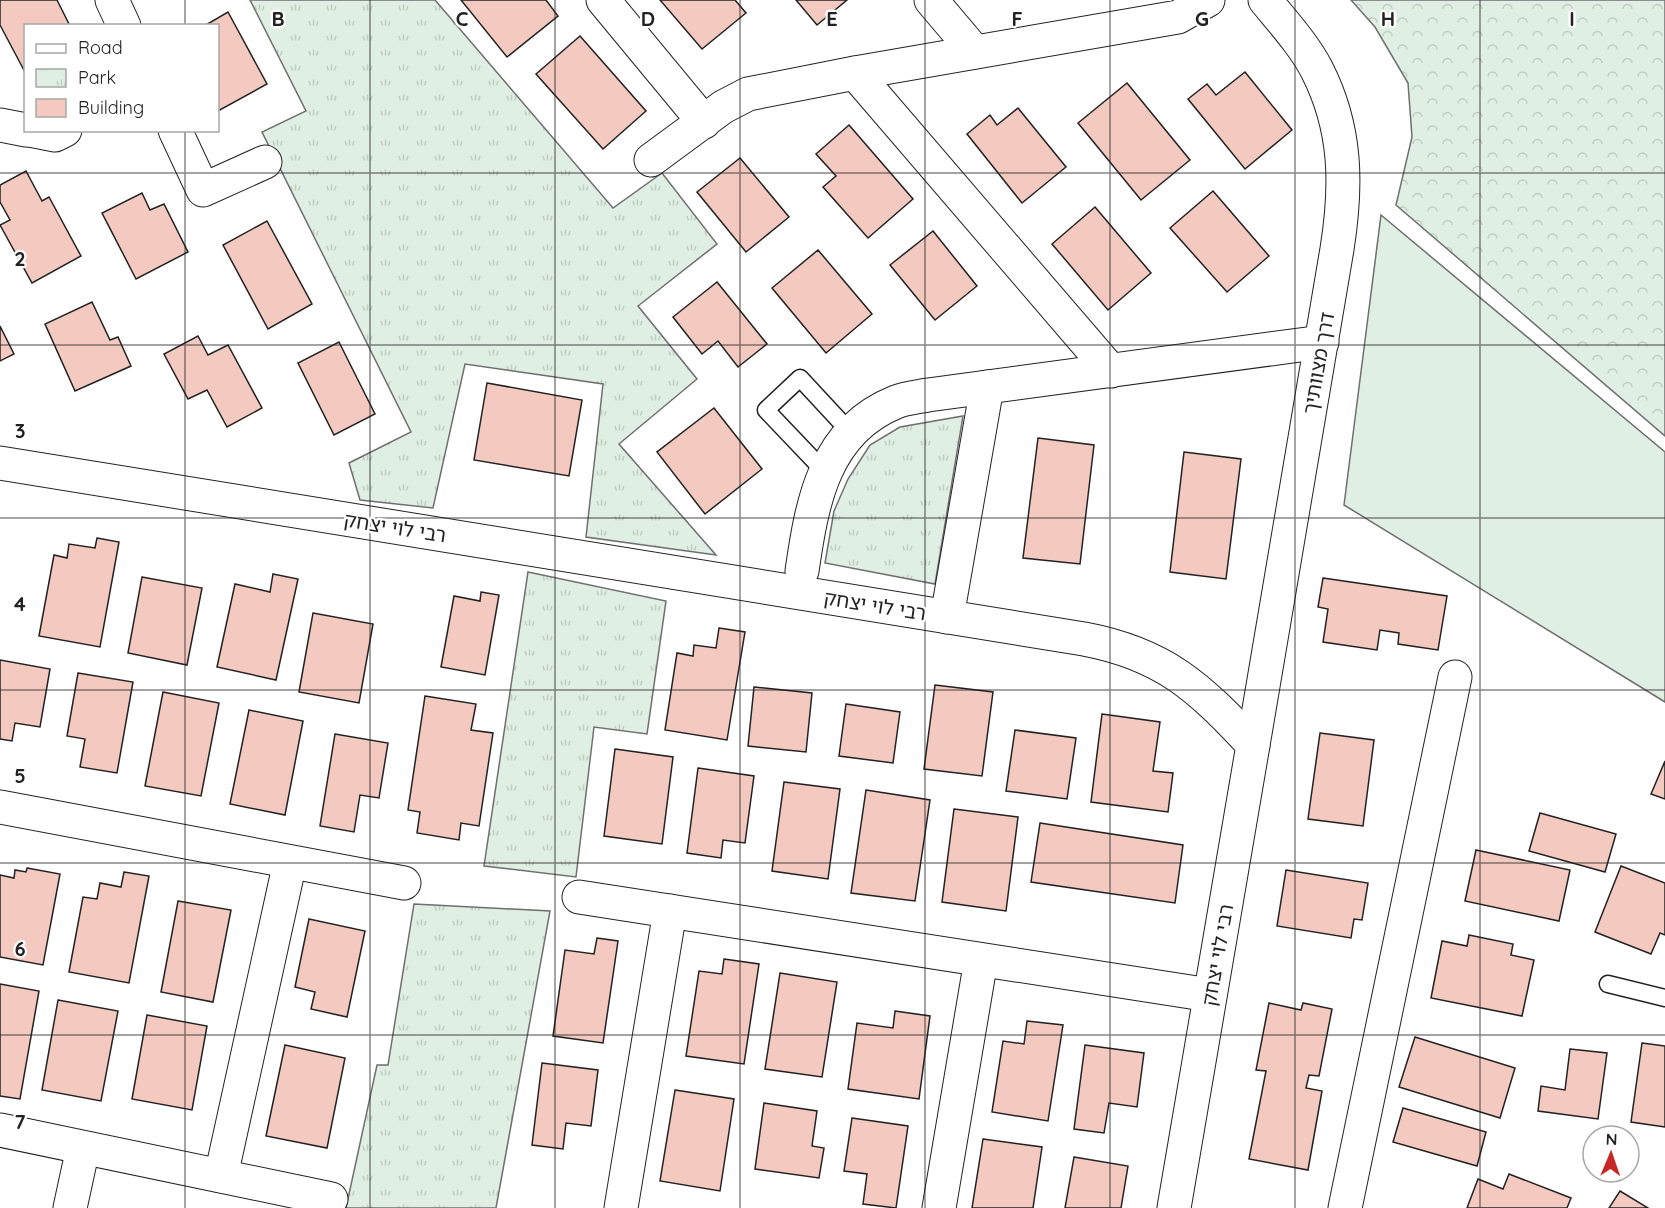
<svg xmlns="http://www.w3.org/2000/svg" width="1665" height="1208" font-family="Quicksand,'Noto Sans Hebrew',sans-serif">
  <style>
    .green { fill: #e0efe3; stroke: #6f6f6f; stroke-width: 1.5 }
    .forest { fill: url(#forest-crowns); stroke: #6f6f6f; stroke-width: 1.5 }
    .park { fill: url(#park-tufts); stroke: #6f6f6f; stroke-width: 1.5 }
    .building { fill: #f3c9c0; stroke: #222; stroke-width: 1.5 }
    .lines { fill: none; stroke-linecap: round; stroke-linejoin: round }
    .lane-casing { stroke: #222; stroke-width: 19 }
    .street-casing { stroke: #222; stroke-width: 35 }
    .secondary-casing { stroke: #222; stroke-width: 35 }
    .lane { stroke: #fff; stroke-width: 16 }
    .street { stroke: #fff; stroke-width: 33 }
    .secondary { stroke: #fff; stroke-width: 33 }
    .grid { fill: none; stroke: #222; stroke-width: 1.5; stroke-opacity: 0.55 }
    .labels { text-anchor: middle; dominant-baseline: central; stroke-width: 4.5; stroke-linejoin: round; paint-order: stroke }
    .street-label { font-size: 20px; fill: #222; stroke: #fff }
    .grid-label { font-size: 20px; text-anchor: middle; font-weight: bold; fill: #222; stroke: #fff; stroke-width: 4.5; stroke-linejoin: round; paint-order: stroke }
  </style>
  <defs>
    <pattern id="forest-crowns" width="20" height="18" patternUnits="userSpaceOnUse" patternTransform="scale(1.5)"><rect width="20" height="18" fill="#e0efe3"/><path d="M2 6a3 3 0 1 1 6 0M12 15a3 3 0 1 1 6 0" fill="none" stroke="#c0cdc2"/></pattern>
    <pattern id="park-tufts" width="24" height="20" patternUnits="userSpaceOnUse" patternTransform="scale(1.5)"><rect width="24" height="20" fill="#e0efe3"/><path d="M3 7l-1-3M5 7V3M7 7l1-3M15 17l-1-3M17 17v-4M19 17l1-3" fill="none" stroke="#c0cdc2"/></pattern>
  </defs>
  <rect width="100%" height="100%" fill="#fff"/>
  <!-- green -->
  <path class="green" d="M1381,215L1665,452V702L1344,505Z"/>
  <!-- forest -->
  <path class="forest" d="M1351,0H1665V436L1396,205L1412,137L1408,83L1375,27Z"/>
  <!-- park -->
  <g class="park">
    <path d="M250,0H435L613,208L662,173L717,244L638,306L697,379L619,444L716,555L586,537L603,384L465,364L433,508L360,500L349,463L411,432L262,132L306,111Z"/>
    <path d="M963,416L935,584L825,563L834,511L848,479L870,445L900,427Z"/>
    <path d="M528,572L666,601L647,734L594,727L576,877L484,866Z"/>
    <path d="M414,904L550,911L496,1208H346L377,1065H388Z"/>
  </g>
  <!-- building -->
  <g class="building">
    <path d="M0,0H57L70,26H26V74L0,25Z"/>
    <path d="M461,0H546L558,16L507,57Z"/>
    <path d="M660,0H735L746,13L702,49Z"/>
    <path d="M796,0H847L817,25Z"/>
    <path d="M228,12L267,84L218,111V26H204Z"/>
    <path d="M580,36L646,111L603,149L536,74Z"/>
    <path d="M1245,72L1292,130L1245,169L1188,99L1207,84L1216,95Z"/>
    <path d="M1127,83L1190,160L1141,200L1078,123Z"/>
    <path d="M1018,108L1066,167L1022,203L967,134L990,115L997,125Z"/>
    <path d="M849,125L913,199L868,238L823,187L836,176L816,154Z"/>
    <path d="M740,158L789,217L746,252L697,192Z"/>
    <path d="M26,171L42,201L49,197L81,256L32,283L0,225L10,220L0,202V185Z"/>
    <path d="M1213,191L1269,256L1227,292L1170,228Z"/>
    <path d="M142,193L150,210L164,204L188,252L136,279L102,213Z"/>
    <path d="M1095,207L1151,273L1108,310L1052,244Z"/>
    <path d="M267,221L312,304L268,329L223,245Z"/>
    <path d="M933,231L977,286L935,320L890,265Z"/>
    <path d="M818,250L872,314L826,353L772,288Z"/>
    <path d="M717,282L767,344L738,367L718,341L702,354L673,317Z"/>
    <path d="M92,302L110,340L118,337L131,366L75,391L45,324Z"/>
    <path d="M0,326L14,354L0,361Z"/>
    <path d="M198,336L208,355L228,345L262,408L227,427L207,390L188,399L164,354Z"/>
    <path d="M339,342L375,414L334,435L298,363Z"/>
    <path d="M487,383L582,400L569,476L474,460Z"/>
    <path d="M714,408L762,469L705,514L657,452Z"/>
    <path d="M1038,438L1094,445L1080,564L1023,558Z"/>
    <path d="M1184,452L1241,459L1226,579L1170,572Z"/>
    <path d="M97,538L119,542L100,647L39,636L54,555L67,558L69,544L95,548Z"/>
    <path d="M273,574L298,579L276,680L217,667L235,584L270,592Z"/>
    <path d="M142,577L202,588L187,665L128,653Z"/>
    <path d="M1323,578L1447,596L1438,650L1398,644L1399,633L1380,630L1377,650L1323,642L1328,609L1318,607Z"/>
    <path d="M481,592L499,595L485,675L441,667L454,596L480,601Z"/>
    <path d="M313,613L373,624L359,703L299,692Z"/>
    <path d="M719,628L745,632L727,740L665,730L677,653L693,656L694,645L716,648Z"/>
    <path d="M0,660L50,669L40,727L15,723L12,741L0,739Z"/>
    <path d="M78,673L133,682L117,773L80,767L85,739L67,736Z"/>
    <path d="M935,685L993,692L982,776L924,769Z"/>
    <path d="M754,687L812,693L806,752L748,746Z"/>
    <path d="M163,692L219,703L201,796L145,786Z"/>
    <path d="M425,696L476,704L471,730L493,733L479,826L461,823L459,840L417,833L420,812L408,810Z"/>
    <path d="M846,704L900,712L893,763L839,756Z"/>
    <path d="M249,710L303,721L285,815L230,804Z"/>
    <path d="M1102,714L1160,722L1153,771L1173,773L1168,812L1091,802Z"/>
    <path d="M1015,730L1076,738L1067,799L1006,791Z"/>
    <path d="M1320,733L1374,740L1363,826L1308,819Z"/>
    <path d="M335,734L388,743L379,798L360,795L354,832L320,826Z"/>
    <path d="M615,749L673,757L662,844L604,836Z"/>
    <path d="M1665,761V799L1651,794Z"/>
    <path d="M698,768L754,776L745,843L723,840L721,858L687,853Z"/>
    <path d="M784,782L840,789L828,879L772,871Z"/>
    <path d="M866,790L930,800L915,901L851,893Z"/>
    <path d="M954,809L1018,817L1006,911L942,902Z"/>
    <path d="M1540,813L1616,834L1605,872L1529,851Z"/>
    <path d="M1040,823L1183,845L1175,903L1031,882Z"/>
    <path d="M1476,850L1570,870L1559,921L1465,901Z"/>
    <path d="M1621,866L1665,883V935L1660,933L1651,954L1595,932Z"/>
    <path d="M27,868L60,874L43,965L0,957V875L14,878L15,870L26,872Z"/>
    <path d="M1286,870L1368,883L1362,920L1354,919L1351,938L1277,926Z"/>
    <path d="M124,872L149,876L129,983L69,972L83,897L97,899L100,883L121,887Z"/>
    <path d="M178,901L231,910L213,1002L161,992Z"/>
    <path d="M309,919L365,931L347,1017L311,1009L315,992L295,987Z"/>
    <path d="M1469,935L1513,944L1511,955L1534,960L1522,1016L1431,998L1442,941L1467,946Z"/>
    <path d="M597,938L618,941L603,1043L553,1036L565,950L594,954Z"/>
    <path d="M724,959L759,964L744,1064L686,1056L699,971L722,974Z"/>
    <path d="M780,973L837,982L822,1077L765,1069Z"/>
    <path d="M0,984L39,991L20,1099L0,1096Z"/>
    <path d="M58,1000L118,1011L101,1101L42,1090Z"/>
    <path d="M1269,1003L1301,1010L1303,1003L1332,1009L1319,1076L1309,1075L1306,1088L1322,1091L1308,1170L1249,1159L1266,1071L1256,1070Z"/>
    <path d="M895,1011L930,1016L919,1099L848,1089L857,1023L893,1028Z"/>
    <path d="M147,1015L207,1026L192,1110L132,1099Z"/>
    <path d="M1027,1021L1063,1025L1048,1121L992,1112L1003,1041L1024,1044Z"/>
    <path d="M1415,1037L1515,1068L1500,1118L1399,1087Z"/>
    <path d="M1642,1043L1665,1046V1127L1631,1122Z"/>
    <path d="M285,1045L345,1058L327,1148L266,1136Z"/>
    <path d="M1085,1045L1144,1053L1137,1107L1109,1103L1104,1133L1074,1129Z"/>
    <path d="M1570,1049L1607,1053L1598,1119L1538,1111L1541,1086L1565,1090Z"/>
    <path d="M542,1063L598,1070L591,1126L566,1123L563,1149L532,1145Z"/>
    <path d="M675,1090L734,1099L720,1191L660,1181Z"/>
    <path d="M764,1103L817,1111L812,1146L824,1148L819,1178L755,1169Z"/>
    <path d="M1403,1108L1486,1132L1477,1166L1393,1142Z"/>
    <path d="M852,1118L908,1126L896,1208L863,1204L867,1174L844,1171Z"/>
    <path d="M983,1139L1042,1147L1033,1208H972Z"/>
    <path d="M1074,1157L1128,1166L1121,1208H1065Z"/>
    <path d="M1509,1174L1571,1198L1567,1208H1467L1478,1179L1503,1189Z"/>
    <path d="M1620,1191L1648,1208H1609Z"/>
  </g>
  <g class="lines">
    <!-- lane casing -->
    <g class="lane-casing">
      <g id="lane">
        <path d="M825,472L766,410L800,378L851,433"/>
        <path d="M1608,984L1665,998"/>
      </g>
    </g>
    <!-- street casing -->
    <g class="street-casing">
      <g id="street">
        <path d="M112,0L124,26"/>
        <path d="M603,0L704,122"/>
        <path d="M931,0L975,52"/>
        <path d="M855,73L1111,371"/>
        <path d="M0,125L26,130"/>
        <path d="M30,130L55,135L65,130"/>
        <path d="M175,130L203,190L265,162"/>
        <path d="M651,160L723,107L748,94L855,73L1178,17L1208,0"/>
        <path d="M802,571C812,502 824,431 896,402C906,398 918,397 928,395L1322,342"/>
        <path d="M947,617L987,387"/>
        <path d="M1253,745L1337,249C1347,186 1347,129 1317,70C1304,45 1283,22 1265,0"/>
        <path d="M0,807L404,883"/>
        <path d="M579,897L1210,995"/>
        <path d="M0,1130L331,1199"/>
        <path d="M221,1176L290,862"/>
        <path d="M70,1208L83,1148"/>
        <path d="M621,1208L670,911"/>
        <path d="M939,1208L981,960"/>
        <path d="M1345,1208L1455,677"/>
      </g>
    </g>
    <!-- secondary casing -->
    <g class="secondary-casing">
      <path id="secondary" d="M0,463L1084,639C1164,654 1199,687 1253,745L1174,1208"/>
    </g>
    <!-- lane -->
    <use href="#lane" class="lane"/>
    <!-- street -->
    <use href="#street" class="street"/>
    <!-- secondary -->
    <use href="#secondary" class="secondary"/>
  </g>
  <!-- grid -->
  <path class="grid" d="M185,0V26M370,0V1208M555,0V1208M740,0V1208M925,0V1208M1110,0V1208M1295,0V1208M1480,0V1208M185,130V1208M0,173H1665M0,345H1665M0,518H1665M0,690H1665M0,863H1665M0,1035H1665"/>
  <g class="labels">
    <!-- street labels -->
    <g class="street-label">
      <text transform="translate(1318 363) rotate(-80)">דרך מצוותיך</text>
      <text transform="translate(395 527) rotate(9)">רבי לוי יצחק</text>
      <text transform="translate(875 605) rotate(9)">רבי לוי יצחק</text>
      <text transform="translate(1217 955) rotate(-80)">רבי לוי יצחק</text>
    </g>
  </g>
  <g class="grid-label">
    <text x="278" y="26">B</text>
    <text x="462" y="26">C</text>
    <text x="648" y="26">D</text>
    <text x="832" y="26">E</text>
    <text x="1017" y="26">F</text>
    <text x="1202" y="26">G</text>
    <text x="1388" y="26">H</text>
    <text x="1572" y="26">I</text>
    <text x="20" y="266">2</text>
    <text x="20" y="438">3</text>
    <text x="20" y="611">4</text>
    <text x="20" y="783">5</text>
    <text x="20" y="956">6</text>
    <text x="20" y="1129">7</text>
  </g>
  <!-- legend -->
  <rect x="24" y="24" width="195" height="108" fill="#ffffff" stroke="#a7a7a7" stroke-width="1.5"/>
  <rect x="36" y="44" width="30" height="9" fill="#ffffff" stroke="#a7a7a7" stroke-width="1.5"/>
  <text x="78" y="54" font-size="18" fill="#222222">Road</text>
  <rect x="36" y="69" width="30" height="18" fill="url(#park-tufts)" stroke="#a7a7a7" stroke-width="1.5"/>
  <text x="78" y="84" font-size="18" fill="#222222">Park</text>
  <rect x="36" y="99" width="30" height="18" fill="#f3c9c0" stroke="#a7a7a7" stroke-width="1.5"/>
  <text x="78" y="114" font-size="18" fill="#222222">Building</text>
  <!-- north arrow -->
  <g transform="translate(1611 1154) rotate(2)"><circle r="28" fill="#ffffff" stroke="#a7a7a7" stroke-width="1.5"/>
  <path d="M0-4.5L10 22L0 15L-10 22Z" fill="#c62828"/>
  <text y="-9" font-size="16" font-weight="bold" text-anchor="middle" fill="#222222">N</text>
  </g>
</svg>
